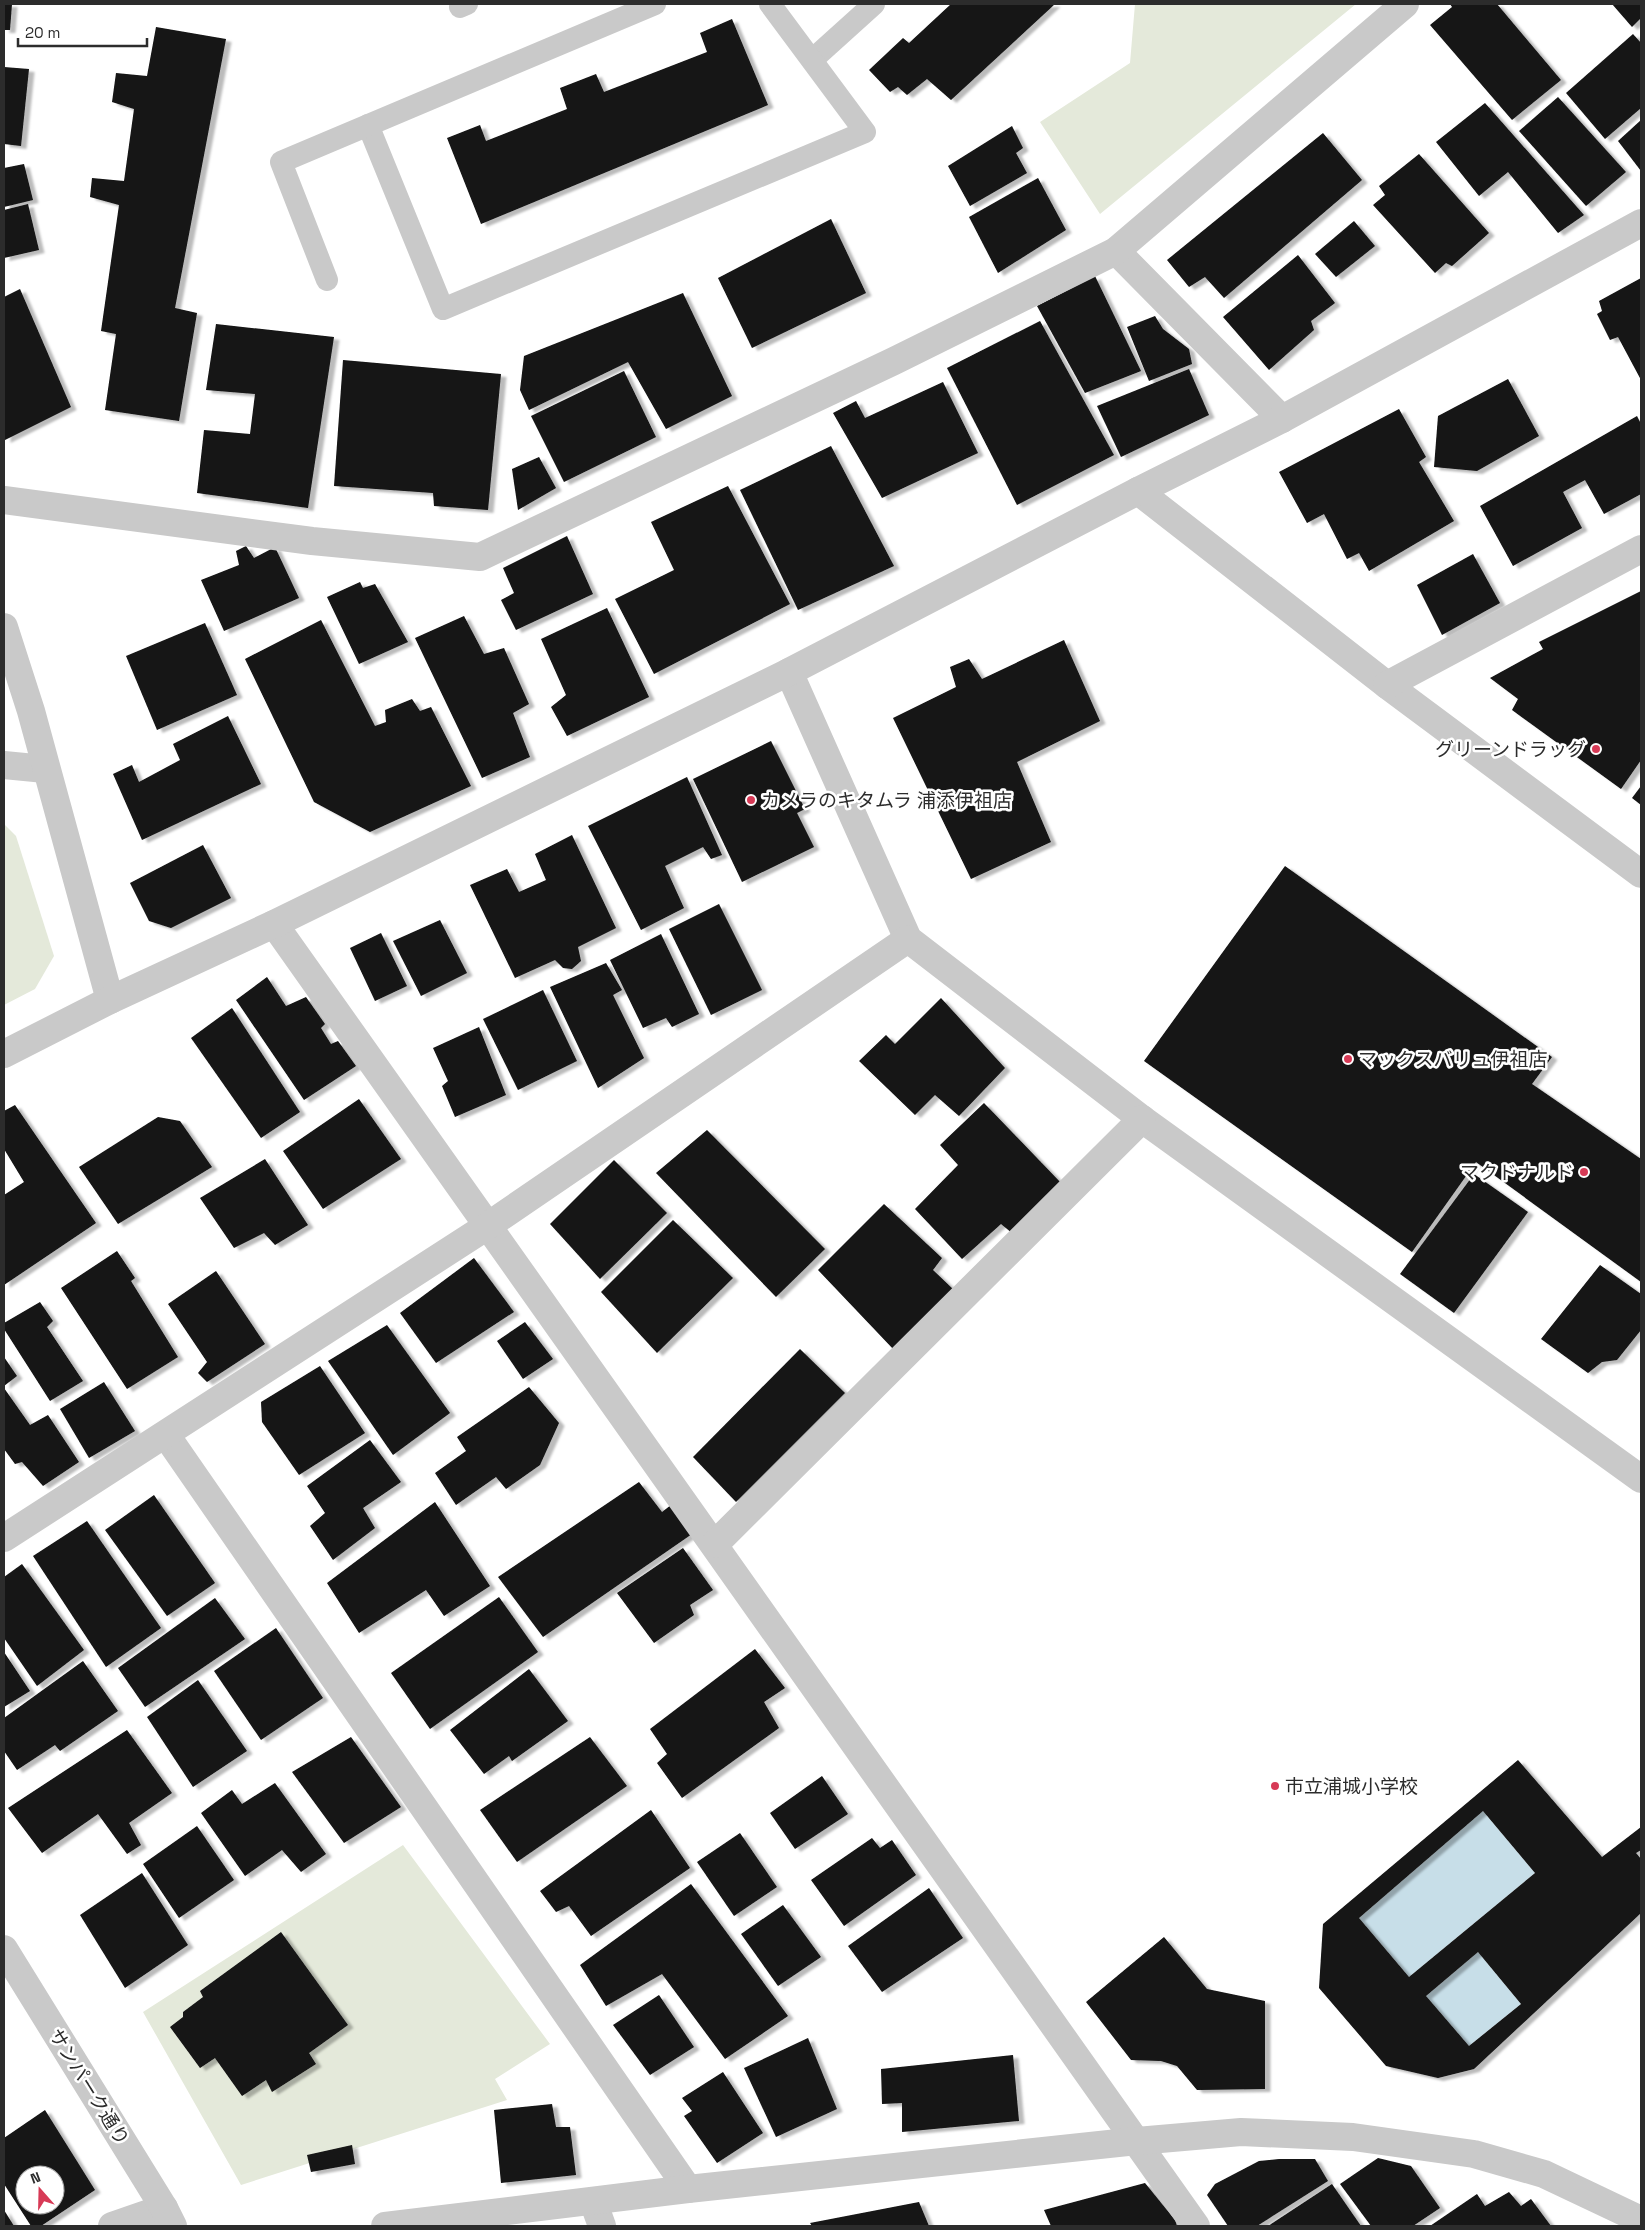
<svg xmlns="http://www.w3.org/2000/svg" width="1645" height="2230" font-family="'Space Grotesk','Noto Sans JP',sans-serif">
  <style>
    .green { fill: #e4e9da }
    .water { fill: #c7dee8 }
    .building { fill: #131313; fill-rule: evenodd; filter: url(#shadow) }
    .lines { fill: none; stroke-linecap: round; stroke-linejoin: round }
    .service { stroke: #c9c9c9; stroke-width: 22 }
    .minor { stroke: #c9c9c9; stroke-width: 28 }
    .tertiary { stroke: #c9c9c9; stroke-width: 28 }
    .poi-dot { fill: #d73a56; stroke: #fff; stroke-width: 2 }
    .labels { text-anchor: middle; dominant-baseline: central; stroke-width: 5; stroke-linejoin: round; paint-order: stroke }
    .poi-label { font-size: 19px; fill: #2c2c2c; stroke: #fff; text-anchor: start }
    .street-label { font-size: 19px; fill: #2c2c2c; stroke: #fff }
  </style>
  <defs>
    <filter id="shadow"><feDropShadow dx="5.5" dy="3" stdDeviation="1" flood-color="#0004"/></filter>
  </defs>
  <rect width="100%" height="100%" fill="#fff"/>
  <!-- green -->
  <g class="green">
    <path d="M1135,4H1356L1100,214L1040,122L1130,63Z"/>
    <path d="M4,824L16,836L54,956L35,989L4,1005Z"/>
    <path d="M403,1845L550,2044L495,2079L507,2100L241,2185L143,2012Z"/>
  </g>
  <!-- water -->
  <g class="water">
    <path d="M1483,1811L1535,1873L1409,1977L1359,1918Z"/>
    <path d="M1478,1952L1521,2004L1469,2046L1426,1996Z"/>
  </g>
  <!-- building -->
  <g class="building">
    <path d="M4,4H12L10,30H4Z"/>
    <path d="M951,4H1055L951,100L927,79L907,95L898,87L890,92L869,70L903,38L909,43Z"/>
    <path d="M1450,4H1497L1561,80L1512,120L1430,25L1452,7Z"/>
    <path d="M1612,4H1641V18L1632,27Z"/>
    <path d="M732,19L768,105L481,224L447,138L480,125L486,141L567,109L560,88L596,74L604,92L707,52L700,33Z"/>
    <path d="M156,27L226,39L175,308L197,313L179,421L105,410L116,334L101,331L119,205L90,197L92,178L124,181L134,109L112,102L116,73L147,76Z"/>
    <path d="M1633,34L1641,43V108L1605,139L1566,93Z"/>
    <path d="M4,67L29,69L21,146L4,144Z"/>
    <path d="M1558,97L1626,172L1586,206L1519,131Z"/>
    <path d="M1485,103L1584,215L1558,233L1508,172L1479,196L1436,142Z"/>
    <path d="M1641,120V171L1618,141Z"/>
    <path d="M1012,126L1023,148L1016,153L1027,173L970,206L948,166Z"/>
    <path d="M1323,133L1362,180L1224,298L1205,277L1189,287L1167,260Z"/>
    <path d="M1419,154L1489,233L1452,266L1446,263L1435,273L1373,205L1385,195L1379,186Z"/>
    <path d="M24,164L33,200L4,207V168Z"/>
    <path d="M1038,178L1066,230L998,273L969,217Z"/>
    <path d="M28,204L39,250L4,258V210Z"/>
    <path d="M831,219L866,293L752,348L718,278Z"/>
    <path d="M1354,221L1375,246L1336,277L1315,254Z"/>
    <path d="M1298,255L1335,303L1311,321L1314,330L1269,370L1223,317Z"/>
    <path d="M1095,276L1141,371L1085,393L1037,306Z"/>
    <path d="M1641,278V380L1618,337L1610,340L1597,314L1602,311L1599,301Z"/>
    <path d="M20,289L71,407L5,440L4,297Z"/>
    <path d="M683,293L732,396L666,429L628,362L529,410L520,390L524,356Z"/>
    <path d="M1155,316L1163,329L1189,349L1192,364L1149,381L1127,327Z"/>
    <path d="M1040,321L1114,455L1017,505L947,368Z"/>
    <path d="M216,324L334,337L308,508L197,493L204,430L250,434L255,394L206,390Z"/>
    <path d="M343,360L501,374L488,510L434,506L433,493L334,486Z"/>
    <path d="M1189,369L1209,415L1121,457L1097,406Z"/>
    <path d="M624,371L656,437L564,482L531,416Z"/>
    <path d="M1508,379L1539,436L1477,471L1434,467L1438,416Z"/>
    <path d="M943,382L978,453L882,498L833,413L856,401L865,418Z"/>
    <path d="M1399,409L1426,457L1419,462L1454,521L1369,571L1359,553L1347,559L1324,514L1307,523L1279,472Z"/>
    <path d="M1637,416L1641,424V494L1604,514L1585,480L1563,492L1582,528L1513,566L1480,506Z"/>
    <path d="M831,446L894,566L798,610L740,490Z"/>
    <path d="M539,457L556,488L518,510L512,469Z"/>
    <path d="M728,486L790,604L654,674L615,599L674,570L651,522Z"/>
    <path d="M567,536L593,594L516,630L501,600L514,593L503,568Z"/>
    <path d="M246,546L254,558L275,547L299,598L224,631L201,580L239,565L236,551Z"/>
    <path d="M1473,554L1500,603L1442,635L1417,585Z"/>
    <path d="M360,582L363,588L375,584L408,642L359,664L327,597Z"/>
    <path d="M1641,591V760L1621,789L1512,710L1518,699L1490,678L1543,649L1539,642Z"/>
    <path d="M607,608L649,697L567,736L551,707L566,695L541,639Z"/>
    <path d="M464,616L484,654L504,648L529,704L513,713L530,757L482,778L415,638Z"/>
    <path d="M321,620L375,726L386,722L385,710L412,699L420,711L431,707L471,786L370,832L314,802L245,659Z"/>
    <path d="M205,623L237,695L157,730L126,656Z"/>
    <path d="M1064,640L1100,721L1017,762L1051,842L971,879L893,718L956,687L950,667L969,659L982,679Z"/>
    <path d="M228,716L261,784L142,840L113,774L132,765L139,782L180,760L173,744Z"/>
    <path d="M771,741L805,809L797,813L814,847L742,882L693,779Z"/>
    <path d="M687,777L722,855L711,859L703,847L665,866L684,908L641,930L588,826Z"/>
    <path d="M1641,786V805L1632,798Z"/>
    <path d="M572,835L616,928L578,947L581,961L572,969L563,968L555,960L515,978L470,885L507,869L519,892L546,880L535,854Z"/>
    <path d="M203,845L231,898L171,928L149,921L130,883Z"/>
    <path d="M1285,866L1552,1057L1532,1084L1641,1159V1282L1476,1162L1412,1252L1144,1061Z"/>
    <path d="M719,904L762,990L711,1015L669,929Z"/>
    <path d="M440,920L467,973L421,996L393,941Z"/>
    <path d="M381,933L407,986L375,1001L350,948Z"/>
    <path d="M661,934L699,1014L672,1027L666,1018L643,1028L610,960Z"/>
    <path d="M606,963L622,990L613,995L644,1058L598,1088L550,987Z"/>
    <path d="M267,977L286,1006L306,997L325,1024L321,1028L331,1044L338,1041L356,1066L304,1100L236,1000Z"/>
    <path d="M543,990L577,1061L518,1090L483,1019Z"/>
    <path d="M941,998L1005,1068L959,1116L935,1095L915,1115L859,1061L886,1035L895,1044Z"/>
    <path d="M232,1008L300,1112L261,1138L191,1038Z"/>
    <path d="M479,1027L506,1095L455,1117L442,1086L448,1081L433,1048Z"/>
    <path d="M359,1099L401,1159L323,1209L283,1151Z"/>
    <path d="M984,1103L1062,1184L1012,1233L1001,1224L962,1259L915,1209L958,1165L940,1145Z"/>
    <path d="M15,1105L96,1223L4,1285V1195L24,1182L4,1149V1111Z"/>
    <path d="M158,1117L180,1121L212,1167L118,1224L79,1167Z"/>
    <path d="M707,1130L825,1249L776,1297L656,1173Z"/>
    <path d="M265,1159L308,1225L275,1245L264,1233L234,1248L200,1198Z"/>
    <path d="M614,1160L667,1213L600,1279L550,1224Z"/>
    <path d="M1474,1174L1528,1212L1454,1313L1400,1274Z"/>
    <path d="M884,1204L942,1258L933,1270L956,1292L895,1351L818,1270Z"/>
    <path d="M673,1220L733,1278L657,1353L601,1292Z"/>
    <path d="M117,1251L135,1278L131,1281L178,1357L127,1389L61,1288Z"/>
    <path d="M474,1258L514,1312L436,1363L400,1313Z"/>
    <path d="M1600,1265L1641,1294V1330L1617,1360L1602,1362L1588,1373L1541,1339Z"/>
    <path d="M216,1271L265,1344L207,1382L198,1373L207,1362L168,1304Z"/>
    <path d="M40,1302L53,1321L47,1327L83,1381L50,1401L4,1329V1323Z"/>
    <path d="M525,1322L553,1359L523,1379L497,1341Z"/>
    <path d="M387,1325L450,1413L393,1455L328,1361Z"/>
    <path d="M800,1349L845,1393L736,1502L693,1457Z"/>
    <path d="M4,1357L17,1376L4,1386Z"/>
    <path d="M320,1366L365,1433L299,1475L262,1422L261,1402Z"/>
    <path d="M104,1382L135,1431L89,1458L60,1409Z"/>
    <path d="M529,1387L559,1423L540,1465L506,1489L496,1477L456,1505L435,1473L466,1451L457,1437Z"/>
    <path d="M4,1388L30,1425L48,1415L79,1462L43,1486L22,1462L15,1464L4,1449Z"/>
    <path d="M370,1440L401,1482L363,1508L375,1528L333,1560L310,1526L325,1513L307,1486Z"/>
    <path d="M639,1482L662,1512L671,1505L692,1534L543,1637L498,1577Z"/>
    <path d="M154,1495L215,1583L167,1616L105,1530Z"/>
    <path d="M435,1502L490,1586L444,1616L426,1590L359,1633L327,1583Z"/>
    <path d="M87,1521L161,1628L106,1667L33,1556Z"/>
    <path d="M683,1548L713,1590L690,1605L694,1615L654,1643L617,1593Z"/>
    <path d="M22,1564L84,1650L37,1686L4,1638V1577Z"/>
    <path d="M499,1597L538,1652L430,1729L391,1673Z"/>
    <path d="M215,1598L245,1639L145,1707L118,1668Z"/>
    <path d="M276,1628L323,1698L261,1740L214,1671Z"/>
    <path d="M755,1649L785,1688L764,1702L779,1728L682,1798L657,1763L667,1754L650,1729Z"/>
    <path d="M4,1652L30,1691L4,1707Z"/>
    <path d="M83,1661L118,1711L60,1751L55,1745L17,1770L4,1751V1718Z"/>
    <path d="M529,1669L568,1721L512,1761L509,1756L484,1774L450,1730Z"/>
    <path d="M198,1680L247,1751L193,1787L147,1717Z"/>
    <path d="M127,1730L172,1793L129,1823L141,1845L127,1854L98,1814L42,1853L8,1808Z"/>
    <path d="M351,1737L401,1807L344,1843L292,1772Z"/>
    <path d="M590,1737L627,1786L517,1862L480,1810Z"/>
    <path d="M1518,1760L1602,1857L1641,1827V1850L1636,1853L1641,1859V1913L1474,2069L1438,2078L1386,2066L1319,1988L1323,1924ZM1483,1811L1535,1873L1409,1977L1359,1918ZM1478,1952L1521,2004L1469,2046L1426,1996Z"/>
    <path d="M822,1776L848,1814L795,1849L770,1813Z"/>
    <path d="M275,1783L326,1854L301,1872L282,1850L245,1876L201,1813L232,1790L242,1804Z"/>
    <path d="M651,1810L690,1868L591,1936L569,1906L556,1912L540,1891Z"/>
    <path d="M197,1826L234,1880L179,1918L143,1864Z"/>
    <path d="M740,1833L777,1887L734,1916L697,1862Z"/>
    <path d="M872,1838L880,1848L892,1840L916,1875L844,1926L811,1880Z"/>
    <path d="M142,1873L188,1945L125,1988L80,1915Z"/>
    <path d="M691,1884L788,2016L725,2059L662,1974L606,2006L580,1965Z"/>
    <path d="M929,1888L963,1938L882,1992L848,1946Z"/>
    <path d="M783,1905L821,1957L778,1986L741,1934Z"/>
    <path d="M281,1932L348,2025L309,2053L316,2064L272,2092L266,2080L242,2096L215,2058L200,2068L170,2027L183,2017V2012L203,1997L200,1991Z"/>
    <path d="M1164,1937L1207,1989L1265,2001V2089L1197,2090L1177,2066L1161,2061L1131,2060L1086,2002Z"/>
    <path d="M659,1995L694,2047L650,2075L613,2025Z"/>
    <path d="M808,2038L837,2109L776,2137L744,2068Z"/>
    <path d="M1013,2055L1019,2121L902,2132V2103L882,2104L881,2069Z"/>
    <path d="M723,2072L763,2133L717,2163L684,2116L692,2111L682,2098Z"/>
    <path d="M552,2104L556,2127H570L576,2175L501,2183L494,2110Z"/>
    <path d="M45,2110L95,2190L41,2226H31L4,2184V2138ZM25,2175H55V2205H25Z"/>
    <path d="M352,2145L355,2164L311,2172L307,2155Z"/>
    <path d="M1378,2158L1411,2166L1440,2208L1413,2226H1371L1340,2184Z"/>
    <path d="M1279,2159H1315L1328,2181L1257,2226H1228L1207,2195L1215,2184L1259,2161Z"/>
    <path d="M1145,2183L1175,2220L1177,2226H1051L1044,2210Z"/>
    <path d="M1332,2184L1361,2226H1268Z"/>
    <path d="M1509,2192L1521,2206L1531,2199L1551,2226H1430L1477,2194L1485,2206Z"/>
    <path d="M919,2202L929,2226H812L810,2223Z"/>
    <path d="M4,2210L14,2226H4Z"/>
  </g>
  <g class="lines">
    <!-- service -->
    <g class="service">
      <path d="M460,7L467,4"/>
      <path d="M812,60L874,4"/>
      <path d="M368,125L443,309L865,132L770,4"/>
      <path d="M327,280L281,162L655,4"/>
    </g>
    <!-- minor -->
    <g class="minor">
      <path d="M1116,251L1282,419"/>
      <path d="M1138,491L1387,685L1641,874"/>
      <path d="M4,500L312,541L480,557L894,361L1116,251L1405,4"/>
      <path d="M789,672L908,939L1142,1119L1641,1479"/>
      <path d="M1387,685L1641,549"/>
      <path d="M4,765L45,769"/>
      <path d="M274,924L1196,2226"/>
      <path d="M166,1435L688,2189"/>
      <path d="M4,1538L489,1225L908,939"/>
      <path d="M715,1544L1142,1119"/>
      <path d="M593,2201L602,2226"/>
      <path d="M112,2226L164,2208"/>
    </g>
    <!-- tertiary -->
    <g class="tertiary">
      <path d="M4,627L31,711L110,1000"/>
      <path d="M4,1054L110,1000L274,924L789,672L1138,491L1282,419L1641,223"/>
      <path d="M4,1949L164,2208L173,2226"/>
      <path d="M385,2226L688,2189L1137,2141L1241,2132L1353,2137L1474,2154L1544,2174L1641,2220"/>
    </g>
  </g>
  <!-- markers -->
  <g class="poi-dot">
    <circle cx="1596" cy="749" r="5"/>
    <circle cx="751" cy="800" r="5"/>
    <circle cx="1348" cy="1059" r="5"/>
    <circle cx="1584" cy="1172" r="5"/>
    <circle cx="1275" cy="1786" r="5"/>
  </g>
  <g class="labels">
    <!-- poi labels -->
    <g class="poi-label">
      <text x="1586" y="749" text-anchor="end">グリーンドラッグ</text>
      <text x="761" y="800">カメラのキタムラ 浦添伊祖店</text>
      <text x="1358" y="1059">マックスバリュ伊祖店</text>
      <text x="1574" y="1172" text-anchor="end">マクドナルド</text>
      <text x="1285" y="1786">市立浦城小学校</text>
    </g>
    <!-- street labels -->
    <g class="street-label">
      <text transform="translate(89 2087) rotate(58)">サンパーク通り</text>
    </g>
  </g>
  <!-- border -->
  <rect width="1645" height="2230" fill="none" stroke="#2c2c2c" stroke-width="10"/>
  <!-- north arrow -->
  <g transform="translate(40 2190) rotate(340)"><circle r="24" fill="#ffffff" stroke="#ababab"/>
  <path d="M0-4L9 19L0 12L-9 19Z" fill="#d73a56"/>
  <text y="-8" font-size="14" font-weight="bold" text-anchor="middle" fill="#2c2c2c">N</text>
  </g>
  <!-- scale -->
  <path d="M18 38v8h129v-8" fill="none" stroke="#2c2c2c" stroke-width="2.5"/>
  <text x="25" y="38" font-size="15" fill="#2c2c2c" stroke="#ffffff" stroke-width="4" paint-order="stroke">20 m</text>
</svg>
